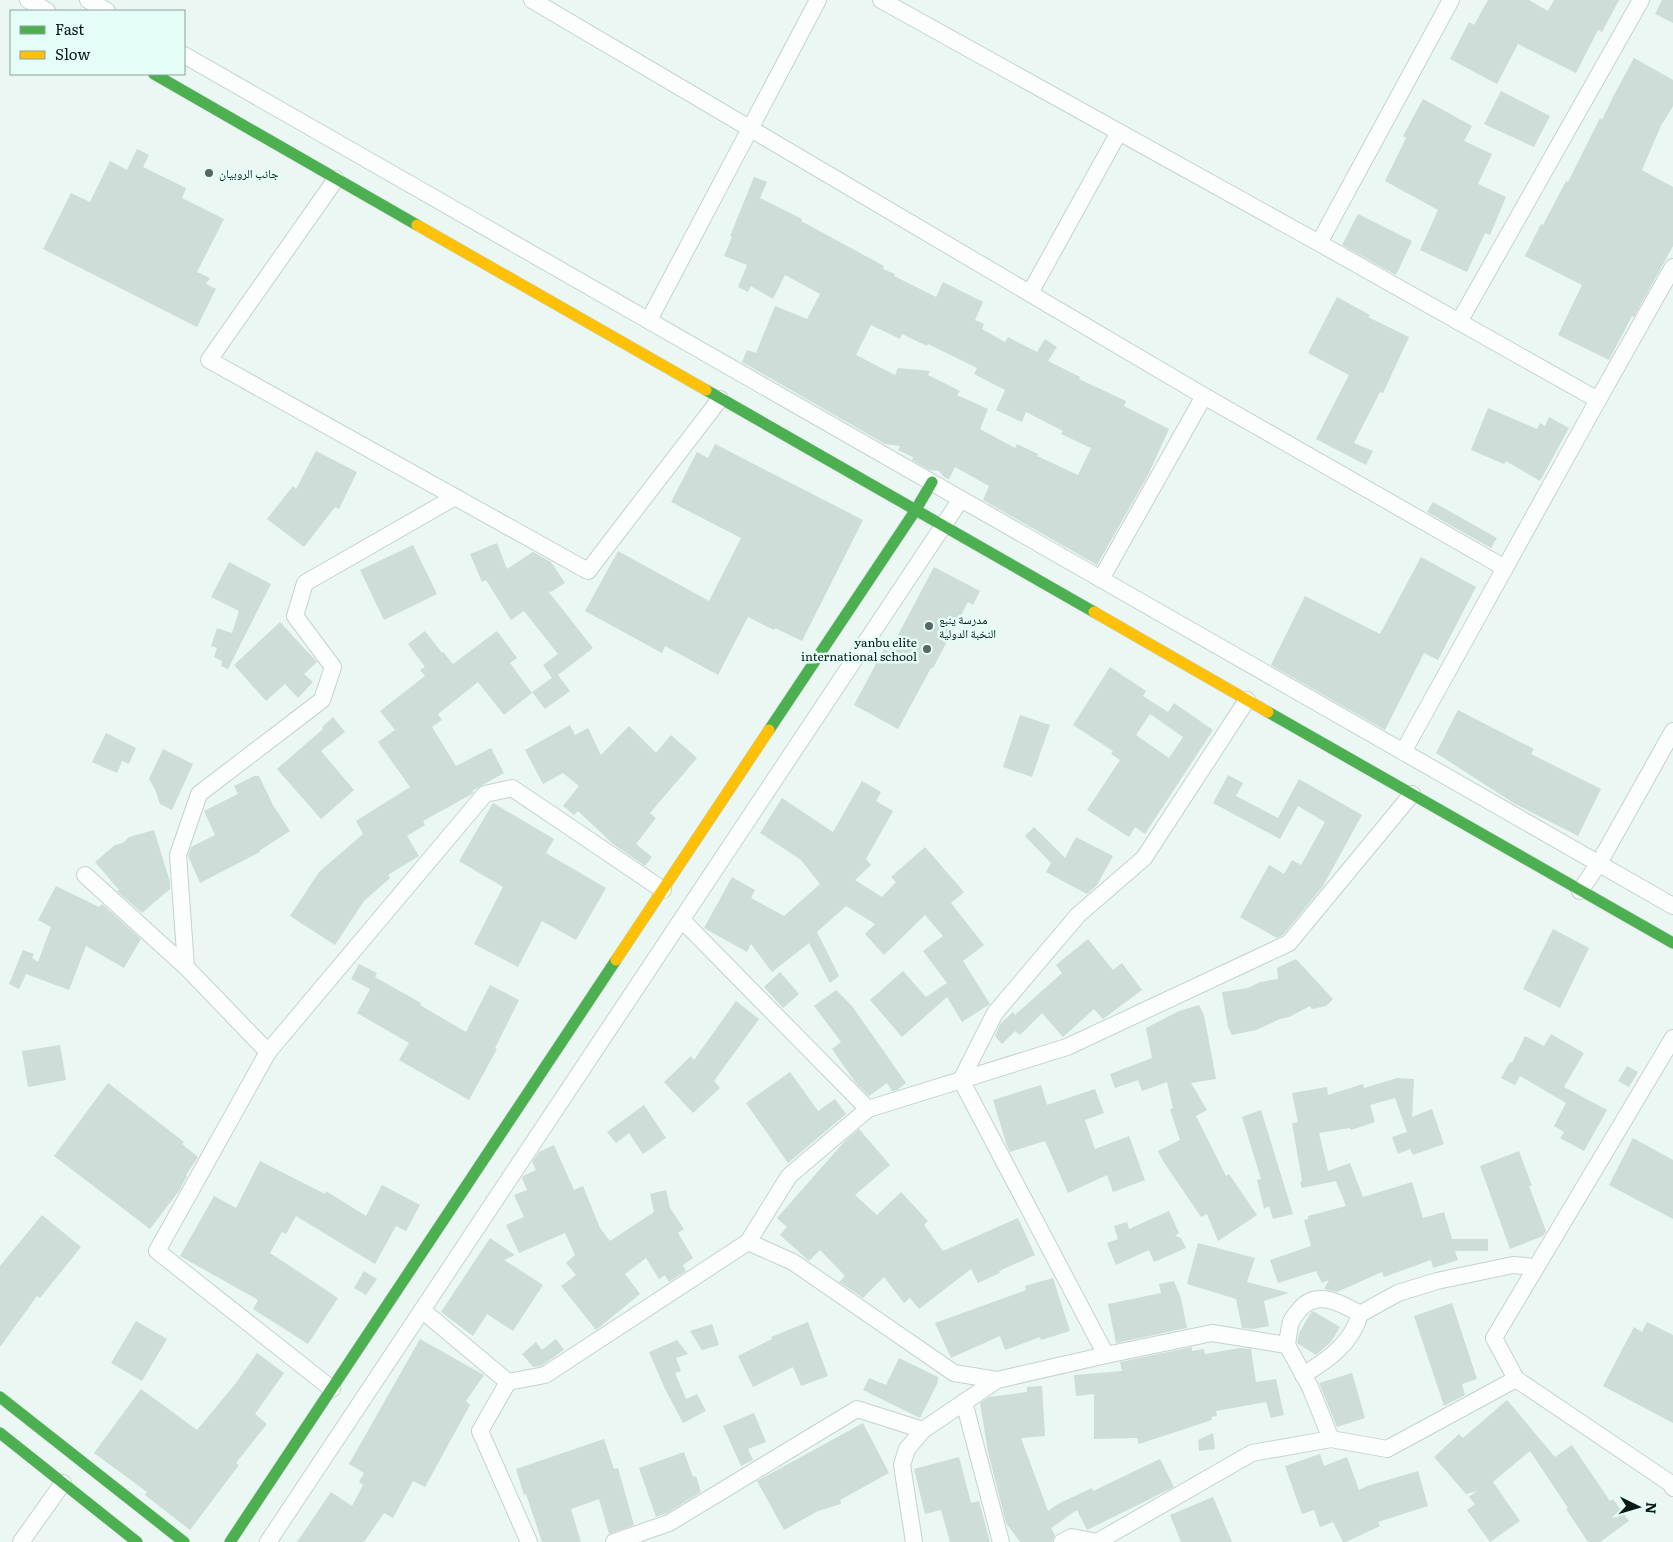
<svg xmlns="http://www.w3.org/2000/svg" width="1673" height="1542" font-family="Literata,'Noto Naskh Arabic',serif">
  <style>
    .building { fill: #ceddd8; fill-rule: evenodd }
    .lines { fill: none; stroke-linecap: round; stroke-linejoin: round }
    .street-casing { stroke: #c4d3ce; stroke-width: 18 }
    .fast-casing { stroke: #c4d3ce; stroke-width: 12 }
    .slow-casing { stroke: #c4d3ce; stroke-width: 12 }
    .street { stroke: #fcfefd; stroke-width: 16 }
    .fast { stroke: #4caf50; stroke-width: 11 }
    .slow { stroke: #ffc107; stroke-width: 11 }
    .poi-dot { fill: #586763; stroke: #e4fdf6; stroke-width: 2 }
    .labels { text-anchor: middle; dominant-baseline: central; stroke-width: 5; stroke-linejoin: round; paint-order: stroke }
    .poi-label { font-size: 12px; fill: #091915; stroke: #e4fdf6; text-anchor: start }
  </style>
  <rect width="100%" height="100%" fill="#eaf7f3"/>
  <!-- building -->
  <g class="building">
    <path d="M1488,0H1529L1548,11L1554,0H1619L1602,32L1598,30L1576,73L1518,44L1497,84L1450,59L1469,22L1474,25Z"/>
    <path d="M1662,0H1673V23L1655,14Z"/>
    <path d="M1634,58L1673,80V106L1663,123H1662L1642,170L1673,187V246L1634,317L1632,316L1609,360L1558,335L1582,285L1525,256L1541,224L1543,225L1566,181L1568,182L1600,118L1602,120L1614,95Z"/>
    <path d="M1501,91L1550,116L1534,147L1484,124Z"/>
    <path d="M1423,99L1472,126L1464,141L1492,154L1478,184L1506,197L1490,235L1485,233L1467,272L1420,250L1438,210L1385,181L1406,138L1403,136Z"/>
    <path d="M137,149L149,155L143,167L186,188L182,198L224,219L197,272L210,278L206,284L216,289L197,327L43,249L71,193L90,202L110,161L127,170Z"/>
    <path d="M754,177L767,182L760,198L802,219L801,221L884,266L883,269L895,274L894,276L936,297L943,282L983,302L975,320L984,324L982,329L1005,342L1008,337L1037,352L1045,339L1057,347L1048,361L1080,377L1079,379L1126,401L1124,406L1169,429L1148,475L1097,565L983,500L989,486L955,467L949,479L944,477L939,471L929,470L912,460L913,457L898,450L900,446L885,444L742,362L747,350L756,353L775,306L807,319L820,294L785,275L773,299L751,286L748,292L738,287L747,265L724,256L732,237L730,236ZM871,325L900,339L902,334L927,346L928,344L977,368L974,374L1005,390L996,410L1022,422L1026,412L1063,431L1061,434L1091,448L1078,475L1037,456L1038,454L1017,444L1015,448L980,429L988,409L957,395L960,391L928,375L930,371L898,368L895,375L856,355Z"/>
    <path d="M1358,214L1412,241L1396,275L1342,245Z"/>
    <path d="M1337,297L1370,315L1368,317L1409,337L1383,393L1380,392L1354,443L1373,451L1366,465L1316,439L1349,375L1308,353Z"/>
    <path d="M1488,408L1537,429L1540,423L1545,426L1549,417L1569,428L1540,481L1506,461L1504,464L1471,450Z"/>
    <path d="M715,444L863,520L802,641L775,628L774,630L748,617L718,675L665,646L662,653L585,611L618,551L709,601L741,538L671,502L697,452L708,458Z"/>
    <path d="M316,451L357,472L339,509L335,507L304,547L267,519L293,486L296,489Z"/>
    <path d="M1433,502L1497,538L1491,548L1427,512Z"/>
    <path d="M497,543L507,569L533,552L551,562L565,583L551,592L548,591L593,648L558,675L570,691L545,709L532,692L552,678L543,665L558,654L524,611L511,620L486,580L482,582L470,554Z"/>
    <path d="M413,545L437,594L384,620L360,570Z"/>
    <path d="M1421,557L1476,587L1438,660L1424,653L1385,730L1271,665L1305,596L1380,634Z"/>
    <path d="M229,562L271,584L228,669L221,666L222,661L214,657L217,648L211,646L217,628L232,633L239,611L211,597Z"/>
    <path d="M934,567L980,591L973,605L968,602L933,668H931L898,729L854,705L884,649L889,652Z"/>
    <path d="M280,622L317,662L304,674L313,682L298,698L285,684L266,701L234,665Z"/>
    <path d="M425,631L442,653L443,652L453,664L497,631L517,658L510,663L532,693L504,715L478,682L438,714L442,720L432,727L456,766L491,748L504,773L472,791L474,792L472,794L423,821L425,825L407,836L419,856L388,875L390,878L364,901L335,945L290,916L319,872L363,834L356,821L410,787L378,742L395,730L380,711L425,676L420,670L425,667L408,644Z"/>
    <path d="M1110,667L1146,691L1143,696L1168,712L1174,703L1213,730L1145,834L1135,827L1129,837L1087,810L1120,760L1111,754L1113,751L1073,725ZM1150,714L1183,737L1169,758L1136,735Z"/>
    <path d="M1458,710L1534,749L1531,754L1601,789L1578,836L1515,804L1436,753Z"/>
    <path d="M1020,715L1050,725L1032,777L1003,767Z"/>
    <path d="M333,717L345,732L321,751L354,790L321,819L277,769L323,729L322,727Z"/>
    <path d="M570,725L575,735L588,728L601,755L629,726L656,753L671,735L697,758L650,813L656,818L636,844L652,857L645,866L613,844L578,811L574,815L563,806L579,786L563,773L543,784L525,750Z"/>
    <path d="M106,733L136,748L129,764L122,761L117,773L92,762Z"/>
    <path d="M163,749L193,764L172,810L160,804L155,789L149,779Z"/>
    <path d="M1228,775L1243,783L1236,796L1278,818L1299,779L1362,815L1323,886L1283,935L1277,938L1240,917L1269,865L1284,874L1292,860L1301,865L1325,822L1298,806L1280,839L1213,803Z"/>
    <path d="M254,776H259L273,805L290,831L259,851L260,852L200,883L188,856L191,847L215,835L204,811L238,794L234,786Z"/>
    <path d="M862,781L881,792L876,801L893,811L866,859L871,865L855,880L882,897L896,882L891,877L925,847L964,892L951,903L984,945L963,961L990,1004L962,1022L947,997L902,1037L870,1000L903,971L926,997L947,983L923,951L943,936L925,915L884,955L865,934L875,924L846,906L817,932L839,976L830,983L809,943L772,972L751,944L747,952L704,928L732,877L755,890L751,898L784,916L820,884L801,860L760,833L782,798L833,832Z"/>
    <path d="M493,803L554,839L546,853L606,888L576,940L542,921L518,967L474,944L503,887L459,861Z"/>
    <path d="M1034,827L1065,858L1076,837L1113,856L1097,885L1087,894L1046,872L1051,863L1025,836Z"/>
    <path d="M154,830L170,882V889L142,913L117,891L119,890L95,862L115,845L123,843L129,837Z"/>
    <path d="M56,886L99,907L102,904L141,939L124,968L86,946L69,990L26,974L19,989L9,984L23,950L34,954L32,958L38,962L51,927L38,920Z"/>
    <path d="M1553,929L1589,948L1560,1008L1523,989Z"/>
    <path d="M1088,939L1113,970L1122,963L1142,990L1103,1019L1094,1009L1063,1037L1042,1013L1020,1035L1015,1031L1002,1044L995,1036L1000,1024L1013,1012L1015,1015L1062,973L1056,965Z"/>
    <path d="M1296,959L1333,999L1326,1006L1312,1009L1310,1006L1289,1017L1280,1019L1256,1030L1232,1035L1228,1027L1222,992L1248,988L1260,982L1278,979L1277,968Z"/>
    <path d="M359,964L377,973L375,977L421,1003L420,1005L466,1032L490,985L519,1000L495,1048L497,1049L469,1100L399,1060L409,1043L357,1013L370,989L351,979Z"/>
    <path d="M780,972L799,994L783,1008L764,987Z"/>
    <path d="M836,990L852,1006L906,1083L897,1090L892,1091L887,1083L869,1096L855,1082L832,1049L841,1042L814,1006Z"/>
    <path d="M736,1001L759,1019L714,1081L720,1088L693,1113L664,1082L691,1056L694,1060Z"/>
    <path d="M1199,1005L1204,1015L1216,1079L1191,1083L1207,1110L1196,1116L1226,1176L1229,1174L1257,1215L1218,1241L1207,1214L1201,1217L1163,1161L1158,1151L1180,1140L1170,1109L1173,1108L1167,1082L1142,1091L1138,1080L1115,1088L1110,1074L1152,1058L1146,1028L1179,1011Z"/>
    <path d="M1551,1034L1584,1053L1564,1087L1607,1110L1584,1151L1560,1138L1564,1132L1554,1126L1566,1103L1520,1076L1515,1085L1501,1078L1510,1062L1512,1063L1525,1036L1544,1046Z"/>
    <path d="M60,1045L66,1080L28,1087L22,1051Z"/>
    <path d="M1627,1066L1638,1072L1629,1087L1618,1081Z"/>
    <path d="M790,1072L818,1111L835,1099L846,1114L788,1163L746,1103Z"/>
    <path d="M1397,1078L1414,1079L1412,1117L1432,1109L1444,1144L1413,1155L1410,1149L1398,1154L1392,1137L1407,1132L1395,1098L1370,1105L1375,1122L1351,1130L1350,1128L1319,1133L1328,1171L1350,1163L1363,1197L1412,1182L1423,1218L1444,1212L1452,1239H1488V1251H1455L1458,1260L1433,1268L1431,1260L1384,1277L1382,1272L1337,1292L1324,1289L1329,1280L1322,1283L1316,1271L1278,1283L1270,1260L1311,1246L1304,1220L1308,1219V1216L1346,1206L1336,1181L1302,1188L1300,1182L1302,1181L1292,1123L1298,1122L1292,1093L1327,1087L1328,1095L1363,1084L1364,1088Z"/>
    <path d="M108,1083L184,1142L182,1144L198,1157L186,1175L187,1176L179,1191L150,1229L54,1156Z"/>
    <path d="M1041,1085L1047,1105L1095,1089L1104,1113L1085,1120L1095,1149L1129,1136L1145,1180L1113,1192L1107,1175L1068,1193L1045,1141L1010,1152L1007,1146L993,1100Z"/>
    <path d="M644,1105L666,1138L643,1154L629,1133L616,1143L607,1132Z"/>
    <path d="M1261,1110L1293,1214L1273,1219L1269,1206L1264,1209L1257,1180L1261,1179L1242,1117Z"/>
    <path d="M859,1129L890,1165L855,1195L877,1215L901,1192L928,1221L924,1225L943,1251L1018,1218L1035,1255L999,1271L1000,1273L978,1283L971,1269L919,1309L910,1298L904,1303L884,1277L863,1298L839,1282L845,1276L820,1250L809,1261L780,1235L787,1227L777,1218L844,1142Z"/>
    <path d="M1633,1138L1673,1160V1219L1609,1185Z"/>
    <path d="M554,1145L574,1190L583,1186L600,1228L610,1241L654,1212L650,1194L666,1190L670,1208L684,1229L678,1233L693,1258L683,1265L686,1271L669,1282L665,1275L659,1279L646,1258L625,1274L640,1294L596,1330L561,1286L576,1275L566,1263L575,1255L565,1233L519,1253L506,1225L524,1217L514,1195L527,1190L522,1178L523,1176L536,1170L532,1162L539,1152Z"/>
    <path d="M1519,1151L1532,1186H1529L1546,1231L1543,1236L1510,1249L1480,1166Z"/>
    <path d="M260,1161L325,1194L326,1191L366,1216L382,1185L420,1205L406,1231L396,1226L375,1264L296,1216L286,1234L282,1232L270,1253L338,1298L308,1344L253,1309L258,1300L180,1256L214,1196L236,1208Z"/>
    <path d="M1169,1211L1179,1233L1175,1236L1181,1238L1186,1248L1154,1262L1149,1250L1116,1265L1107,1243L1118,1239L1114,1226L1127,1222L1129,1229Z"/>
    <path d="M42,1215L81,1247L40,1298L37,1296L0,1347V1266Z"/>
    <path d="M490,1238L515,1255L504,1260L543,1285L513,1331L487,1314L473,1336L441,1312Z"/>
    <path d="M1198,1243L1255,1258L1247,1282L1289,1293L1264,1301L1269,1326L1253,1329L1242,1328L1236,1299L1187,1284Z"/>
    <path d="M364,1271L377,1279L366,1295L354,1288Z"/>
    <path d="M1053,1278L1070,1331L1041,1340L1040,1337L1005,1350L1000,1336L951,1358L935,1323L1026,1290L1025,1286Z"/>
    <path d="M1174,1281L1181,1298L1187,1328L1116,1343L1108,1304L1161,1293L1159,1284Z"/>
    <path d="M1452,1303L1477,1379L1462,1384L1465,1395L1444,1406L1414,1316Z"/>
    <path d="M1313,1311L1340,1327L1331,1342L1316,1355L1297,1343L1299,1333L1310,1314Z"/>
    <path d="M136,1321L167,1339L142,1381L111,1363Z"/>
    <path d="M808,1322L828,1376L801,1386L793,1367L753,1387L738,1356L772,1339L771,1337Z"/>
    <path d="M1647,1322L1673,1335V1423L1603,1386L1634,1327L1642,1332Z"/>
    <path d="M712,1324L719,1345L702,1350L690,1331Z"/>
    <path d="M420,1339L484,1375L466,1401L470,1405L425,1487L413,1481L393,1518L384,1513L364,1542H297L331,1492L352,1506L363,1485L359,1482L364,1473L349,1464Z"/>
    <path d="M556,1339L564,1350L541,1366L533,1367L522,1354L536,1342L542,1350Z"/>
    <path d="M677,1340L688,1354L676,1358L681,1371L675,1373L686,1399L697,1394L706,1411L683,1423L665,1389L649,1352Z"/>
    <path d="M1192,1347V1351L1204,1349L1205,1354L1240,1348L1251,1349L1256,1382L1276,1379L1284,1415L1271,1418L1266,1402L1216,1411L1217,1416L1211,1417L1212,1420L1139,1444L1137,1438L1094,1439V1394L1076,1396L1074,1375L1122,1371L1120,1362Z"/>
    <path d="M257,1353L284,1373L255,1414L267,1424L236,1463L239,1465L190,1530L145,1495L147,1492L94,1453L141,1389L197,1430L236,1383Z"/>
    <path d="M899,1358L938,1377V1382L920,1418L863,1390L869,1378L886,1385Z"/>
    <path d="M1352,1373L1365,1418L1337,1427L1319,1383Z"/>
    <path d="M1042,1386L1045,1436L1021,1438L1048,1511L1058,1504L1092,1488L1093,1491L1160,1459L1174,1487L1087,1530L1077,1510L1051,1528L1055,1535L1052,1542H1020L1006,1523L988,1452L980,1403L989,1397L1027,1392V1387Z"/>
    <path d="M1507,1400L1555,1457L1572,1445L1610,1501L1613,1499L1629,1521L1600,1542H1588L1566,1509L1568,1508L1530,1451L1493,1482L1520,1521L1490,1542L1467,1510L1475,1504L1469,1497L1477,1491L1466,1494L1434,1457L1459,1434L1463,1438Z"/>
    <path d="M754,1413L766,1442L748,1449L753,1460L741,1466L723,1426Z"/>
    <path d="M863,1423L889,1473L840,1500L841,1504L818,1511L784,1530L757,1481Z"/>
    <path d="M1213,1433L1215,1449L1199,1451L1198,1440Z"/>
    <path d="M604,1439L614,1469L618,1468L634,1525L609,1534L599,1499L571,1509L581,1542H542L526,1494L524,1495L516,1469Z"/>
    <path d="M684,1452L693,1477L696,1476L701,1492L667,1513L656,1517L639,1468Z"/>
    <path d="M1320,1454L1324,1466L1347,1457L1359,1490L1367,1486L1418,1471L1428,1506L1378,1522L1380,1526L1346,1542H1343L1333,1522L1320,1527L1314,1510L1302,1514L1285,1466Z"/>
    <path d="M959,1457L971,1503L979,1501L990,1542H950L941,1510L925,1514L914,1469Z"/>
    <path d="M1213,1497L1232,1542H1181L1170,1515Z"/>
  </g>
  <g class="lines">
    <!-- street casing -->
    <g class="street-casing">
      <g id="street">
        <path d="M28,0L47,11"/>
        <path d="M88,0L107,11"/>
        <path d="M532,0L1204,396L1505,568"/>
        <path d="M881,0L1319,243"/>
        <path d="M184,55L1673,906"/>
        <path d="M336,179L209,360L588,571L720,399"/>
        <path d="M1030,293L1119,132"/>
        <path d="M649,320L818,0"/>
        <path d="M1459,322L1641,0"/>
        <path d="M1598,400L1673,267"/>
        <path d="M1101,579L1204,396"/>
        <path d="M1403,752L1598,400L1319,243L1451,0"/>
        <path d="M85,875L186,967"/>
        <path d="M1580,891L1599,863L1673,731"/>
        <path d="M682,920L868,1109"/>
        <path d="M1673,1038L1494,1338L1516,1379L1670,1483L1673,1488"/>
        <path d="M268,1052L485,794L512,788L663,890"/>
        <path d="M748,1242L789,1176L868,1109L1067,1047L1289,943L1412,794"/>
        <path d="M422,1310L508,1382L480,1431L529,1542"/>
        <path d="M1287,1345C1288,1337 1289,1329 1291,1322C1293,1317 1297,1313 1300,1309C1317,1289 1343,1304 1360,1314"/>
        <path d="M1106,1355L961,1080L995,1013L1078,915L1144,858L1247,700"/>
        <path d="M1303,1375C1328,1360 1352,1343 1360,1314L1398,1293L1437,1281L1513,1265L1536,1267"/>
        <path d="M508,1382L545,1375L748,1242L793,1262L954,1373L997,1380"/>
        <path d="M332,1389L157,1251L268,1052L186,967L178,855L199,794L322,700L333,667L295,616L305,583L455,497"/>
        <path d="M964,1402L1001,1542"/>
        <path d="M923,1430L997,1380L1106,1355L1212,1333L1287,1345L1310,1387L1331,1439L1387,1449L1516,1379"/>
        <path d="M21,1542L63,1483"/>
        <path d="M268,1542L961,499"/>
        <path d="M614,1542L669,1523L857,1409L923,1430L907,1449L902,1465L914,1542"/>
        <path d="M1062,1542L1072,1537L1097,1542L1252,1453L1331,1439"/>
      </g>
    </g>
    <!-- fast casing -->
    <g class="fast-casing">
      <g id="fast">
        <path d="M154,74L417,225"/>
        <path d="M706,390L1094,612"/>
        <path d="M1268,712L1673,943"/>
        <path d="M769,730L915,511L932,482"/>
        <path d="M0,1397L184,1542"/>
        <path d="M0,1433L137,1542"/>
        <path d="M230,1542L616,960"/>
      </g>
    </g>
    <!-- slow casing -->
    <g class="slow-casing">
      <g id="slow">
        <path d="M417,225L706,390"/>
        <path d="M1094,612L1268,712"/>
        <path d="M616,960L769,730"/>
      </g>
    </g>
    <!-- street -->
    <use href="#street" class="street"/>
    <!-- fast -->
    <use href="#fast" class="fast"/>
    <!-- slow -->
    <use href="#slow" class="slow"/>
  </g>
  <!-- markers -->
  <g class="poi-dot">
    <circle cx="209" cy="173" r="5"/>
    <circle cx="929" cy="626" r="5"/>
    <circle cx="927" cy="649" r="5"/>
  </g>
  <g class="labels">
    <!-- poi labels -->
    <g class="poi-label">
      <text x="219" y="173">جانب الروبيان</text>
      <text x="939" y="619">مدرسة ينبع<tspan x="939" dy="14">النخبة الدولية</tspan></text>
      <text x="917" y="642" text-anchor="end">yanbu elite<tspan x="917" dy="14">international school</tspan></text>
    </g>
  </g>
  <!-- legend -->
  <rect x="10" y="10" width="175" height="65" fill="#e4fdf6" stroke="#8ca29c"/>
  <rect x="20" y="26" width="25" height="8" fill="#4caf50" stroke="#8ca29c"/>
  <text x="55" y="35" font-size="15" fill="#091915">Fast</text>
  <rect x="20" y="51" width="25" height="8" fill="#ffc107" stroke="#8ca29c"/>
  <text x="55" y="60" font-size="15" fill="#091915">Slow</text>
  <!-- north arrow -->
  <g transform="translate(1638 1507) rotate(95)" stroke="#e4fdf6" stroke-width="4" paint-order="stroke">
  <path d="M0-4L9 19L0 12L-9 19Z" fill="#091915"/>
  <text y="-8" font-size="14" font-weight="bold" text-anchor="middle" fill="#091915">N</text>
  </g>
</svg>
